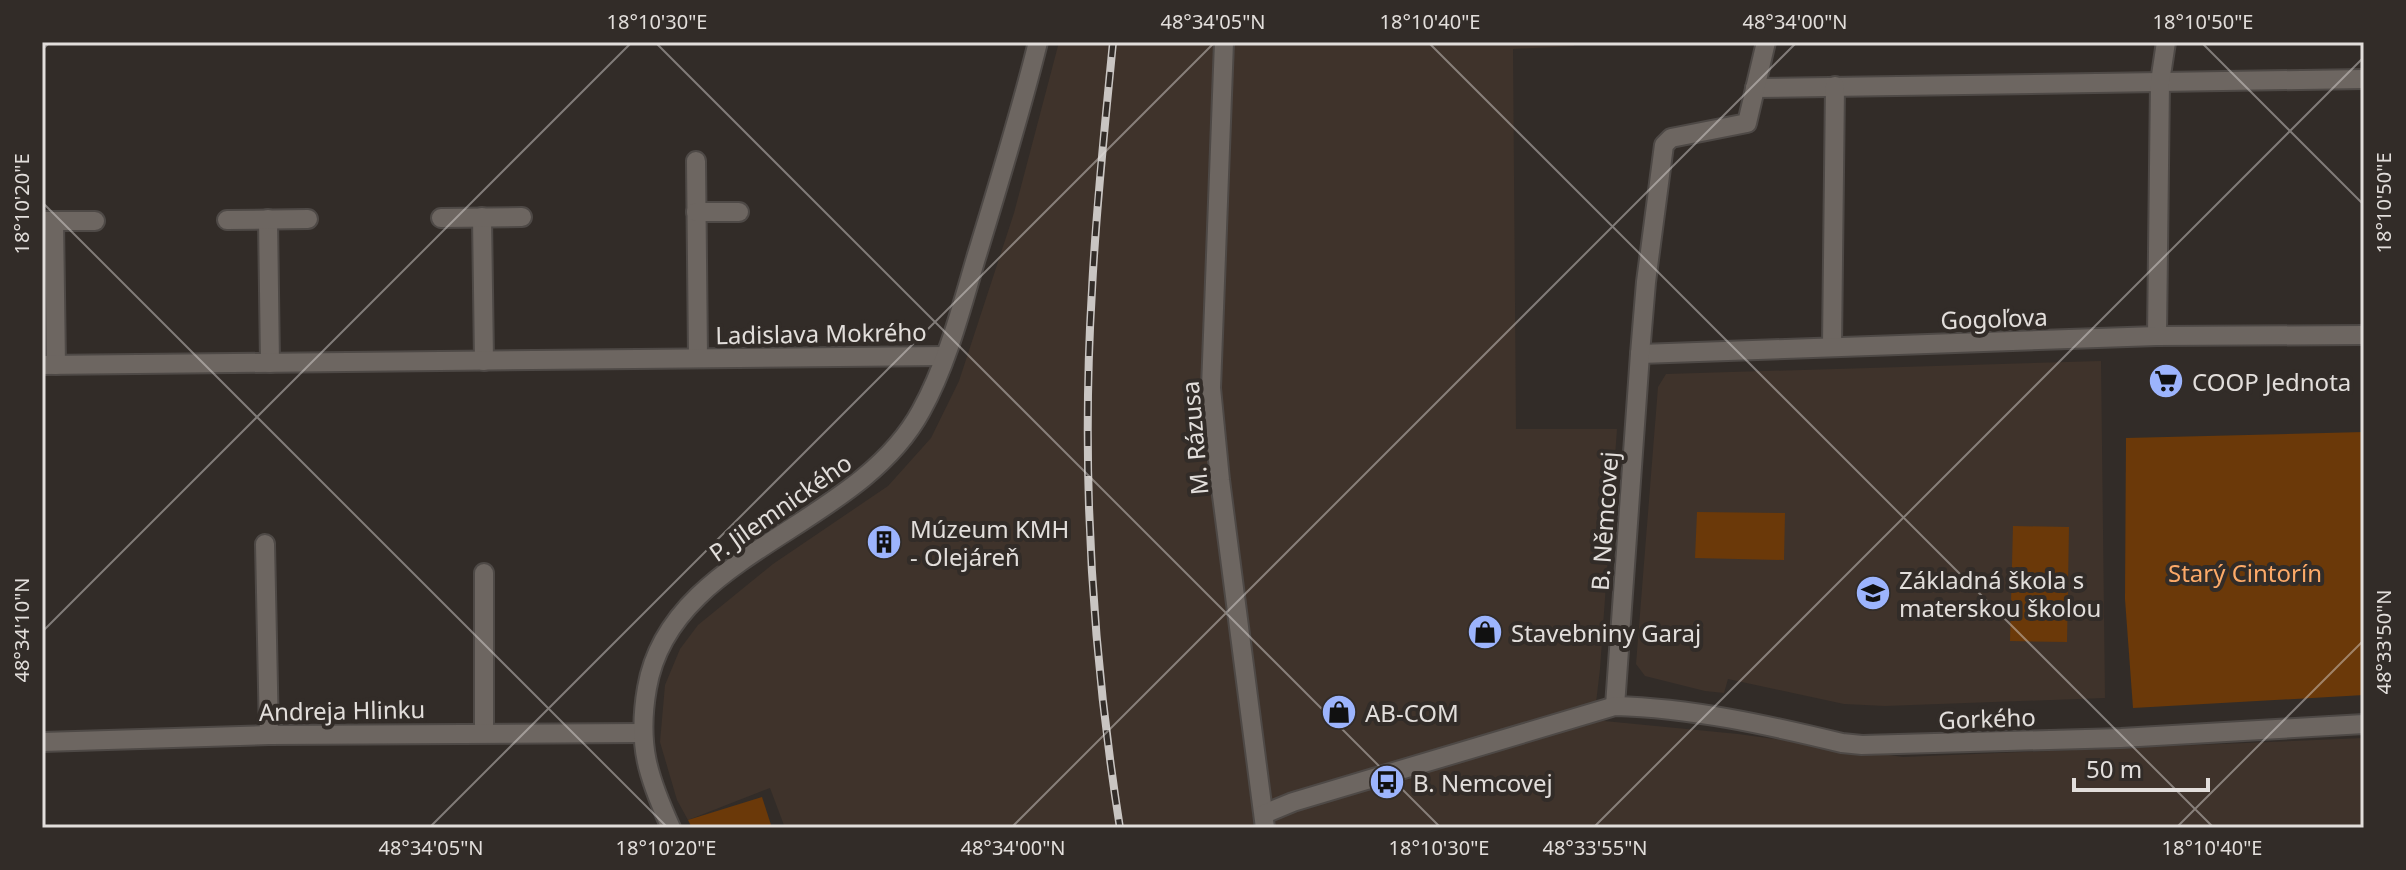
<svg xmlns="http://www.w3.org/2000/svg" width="2406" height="870" font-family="'Noto Sans',sans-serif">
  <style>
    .built { fill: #3f332b }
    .green { fill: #6b3909 }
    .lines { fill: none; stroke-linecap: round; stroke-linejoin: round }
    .minor-casing { stroke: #4e4946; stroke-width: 22 }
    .minor { stroke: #6d6661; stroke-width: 18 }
    .rail-casing { stroke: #c9c5c2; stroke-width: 8 }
    .rail { stroke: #322c28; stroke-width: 5; stroke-dasharray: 15; stroke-linecap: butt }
    .ticks { fill: none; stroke: #e2dedb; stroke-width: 2; stroke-opacity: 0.45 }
    .labels { text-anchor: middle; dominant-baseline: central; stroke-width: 8; stroke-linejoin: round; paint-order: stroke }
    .street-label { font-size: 24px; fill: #e2dedb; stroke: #322c28 }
    .poi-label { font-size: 24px; fill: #e2dedb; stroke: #322c28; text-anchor: start }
    .park-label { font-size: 24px; fill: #fdaa68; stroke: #322c28 }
    .neatline { fill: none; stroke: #e2dedb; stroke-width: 3 }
    .ticks-label { font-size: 20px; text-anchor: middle; fill: #e2dedb }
  </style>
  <rect width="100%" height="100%" fill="#322c28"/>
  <!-- built -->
  <g class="built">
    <path d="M1059,42H1574V46L1513,49L1516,429H1617L1600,669L1594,720L1738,734L1903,757L2364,738V828H785L770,788L688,820L677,800L660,742L665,685L680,649L698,625L773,564L888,486L931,438L959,381L1014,213Z"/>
    <path d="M2101,361L2105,698L1885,706L1844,704L1728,679L1724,693L1705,691L1645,676L1636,664L1658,387L1666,374Z"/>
  </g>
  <!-- green -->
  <g class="green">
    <path d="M2364,432V695L2133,708L2125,599L2126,438Z"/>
    <path d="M1697,512L1785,513L1784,560L1695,558Z"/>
    <path d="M2013,526L2069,527L2067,642L2010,641Z"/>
    <path d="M762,797L772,828H692L688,820Z"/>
  </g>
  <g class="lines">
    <!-- minor casing -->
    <g class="minor-casing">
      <g id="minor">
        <path d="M1224,42L1211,388L1220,480L1265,828"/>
        <path d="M1755,88L2364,79"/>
        <path d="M696,161L698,358"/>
        <path d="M696,212H739"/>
        <path d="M482,217L484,361"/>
        <path d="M441,218L522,217"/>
        <path d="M268,219L270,363"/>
        <path d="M227,220L308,219"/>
        <path d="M42,221H95"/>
        <path d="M54,221L56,365"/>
        <path d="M2157,336L2160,82L2166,42"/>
        <path d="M1832,347L1835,86"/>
        <path d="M1640,354L2157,336L2364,335"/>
        <path d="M42,365L945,356"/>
        <path d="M265,544L269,735"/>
        <path d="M484,573V733"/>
        <path d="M1615,706L1640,354L1646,282L1664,145L1671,138L1747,123L1766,42"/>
        <path d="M42,742L269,735L642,733"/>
        <path d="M1264,814L1293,802L1615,706C1691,708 1768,725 1842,743L1862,745L2121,738L2364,724"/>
        <path d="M671,828C648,777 637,745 647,688C670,552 857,529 921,411C947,364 961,309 976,258C998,186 1020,115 1038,42"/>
      </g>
    </g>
    <!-- minor -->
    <use href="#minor" class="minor"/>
    <!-- rail casing -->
    <g class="rail-casing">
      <path id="rail" d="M1113,42C1105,125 1096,207 1092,290C1081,469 1092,651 1120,828"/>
    </g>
    <!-- rail -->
    <use href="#rail" class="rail"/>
  </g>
  <!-- ticks -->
  <path class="ticks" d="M655,42L1441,828M1428,42L2214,828M2201,42L2364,205M42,50L50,42M42,202L668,828M42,632L632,42M429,828L1215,42M1011,828L1797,42M1593,828L2364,57M2176,828L2364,640"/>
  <!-- icons -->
  <defs>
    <g id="supermarket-disc" transform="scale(1.8)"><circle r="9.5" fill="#9cb4fd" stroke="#322c28"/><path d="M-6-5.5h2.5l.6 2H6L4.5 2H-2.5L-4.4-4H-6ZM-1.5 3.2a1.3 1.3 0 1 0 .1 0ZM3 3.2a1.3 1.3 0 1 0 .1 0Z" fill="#111"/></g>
    <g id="building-disc" transform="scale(1.8)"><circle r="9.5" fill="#9cb4fd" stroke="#322c28"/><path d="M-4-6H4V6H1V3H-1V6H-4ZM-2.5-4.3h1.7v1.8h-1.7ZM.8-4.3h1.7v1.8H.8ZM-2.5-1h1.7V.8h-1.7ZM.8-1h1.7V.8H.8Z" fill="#111"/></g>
    <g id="school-disc" transform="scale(1.8)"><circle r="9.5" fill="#9cb4fd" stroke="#322c28"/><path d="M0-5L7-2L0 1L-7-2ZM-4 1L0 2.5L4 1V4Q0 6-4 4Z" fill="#111"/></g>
    <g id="shop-disc" transform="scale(1.8)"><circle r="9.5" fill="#9cb4fd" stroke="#322c28"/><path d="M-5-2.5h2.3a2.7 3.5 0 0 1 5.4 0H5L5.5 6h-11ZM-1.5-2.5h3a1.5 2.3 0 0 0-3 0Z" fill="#111"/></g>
    <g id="bus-disc" transform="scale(1.8)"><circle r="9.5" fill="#9cb4fd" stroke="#322c28"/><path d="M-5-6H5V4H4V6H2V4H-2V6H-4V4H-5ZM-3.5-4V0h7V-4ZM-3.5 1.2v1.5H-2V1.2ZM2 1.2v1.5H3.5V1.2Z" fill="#111"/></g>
  </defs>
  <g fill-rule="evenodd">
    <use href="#supermarket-disc" x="2166" y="381"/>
    <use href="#building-disc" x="884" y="542"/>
    <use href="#school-disc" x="1873" y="593"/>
    <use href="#shop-disc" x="1485" y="632"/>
    <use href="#shop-disc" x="1339" y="712"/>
    <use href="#bus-disc" x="1387" y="782"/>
  </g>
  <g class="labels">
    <!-- street labels -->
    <g class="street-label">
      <text transform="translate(1994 318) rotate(-2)">Gogoľova</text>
      <text transform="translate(821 333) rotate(-1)">Ladislava Mokrého</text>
      <text transform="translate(1194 438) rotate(-95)">M. Rázusa</text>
      <text transform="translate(780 507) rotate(-35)">P. Jilemnického</text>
      <text transform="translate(1604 521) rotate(-86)">B. Němcovej</text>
      <text transform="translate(342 710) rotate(-1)">Andreja Hlinku</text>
      <text transform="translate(1987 718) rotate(-2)">Gorkého</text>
    </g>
    <!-- poi labels -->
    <g class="poi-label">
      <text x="2192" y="381">COOP Jednota</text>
      <text x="910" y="528">Múzeum KMH<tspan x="910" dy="28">- Olejáreň</tspan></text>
      <text x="1899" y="579">Základná škola s<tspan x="1899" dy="28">materskou školou</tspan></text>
      <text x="1511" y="632">Stavebniny Garaj</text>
      <text x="1365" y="712">AB-COM</text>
      <text x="1413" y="782">B. Nemcovej</text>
    </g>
    <!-- park labels -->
    <g class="park-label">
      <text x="2245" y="572">Starý Cintorín</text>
    </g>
  </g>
  <!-- border -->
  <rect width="2406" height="870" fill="none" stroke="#322c28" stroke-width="88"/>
  <!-- scale -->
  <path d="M2074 778v12h134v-12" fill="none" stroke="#e2dedb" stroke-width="4"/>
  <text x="2086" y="778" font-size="24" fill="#e2dedb" stroke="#322c28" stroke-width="6" paint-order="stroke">50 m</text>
  <rect x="44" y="44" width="2318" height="782" class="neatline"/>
  <g class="ticks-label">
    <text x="657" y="29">18°10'30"E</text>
    <text x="1213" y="29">48°34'05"N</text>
    <text x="1430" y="29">18°10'40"E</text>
    <text x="1795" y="29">48°34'00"N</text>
    <text x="2203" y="29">18°10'50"E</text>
    <text transform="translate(2384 203) rotate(-90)" y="7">18°10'50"E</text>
    <text transform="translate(22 204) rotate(-90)" y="7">18°10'20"E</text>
    <text transform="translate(22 630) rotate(-90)" y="7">48°34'10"N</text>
    <text transform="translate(2384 642) rotate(-90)" y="7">48°33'50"N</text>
    <text x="431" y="855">48°34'05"N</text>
    <text x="666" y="855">18°10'20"E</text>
    <text x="1013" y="855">48°34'00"N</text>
    <text x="1439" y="855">18°10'30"E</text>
    <text x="1595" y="855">48°33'55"N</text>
    <text x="2212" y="855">18°10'40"E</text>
  </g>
</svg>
